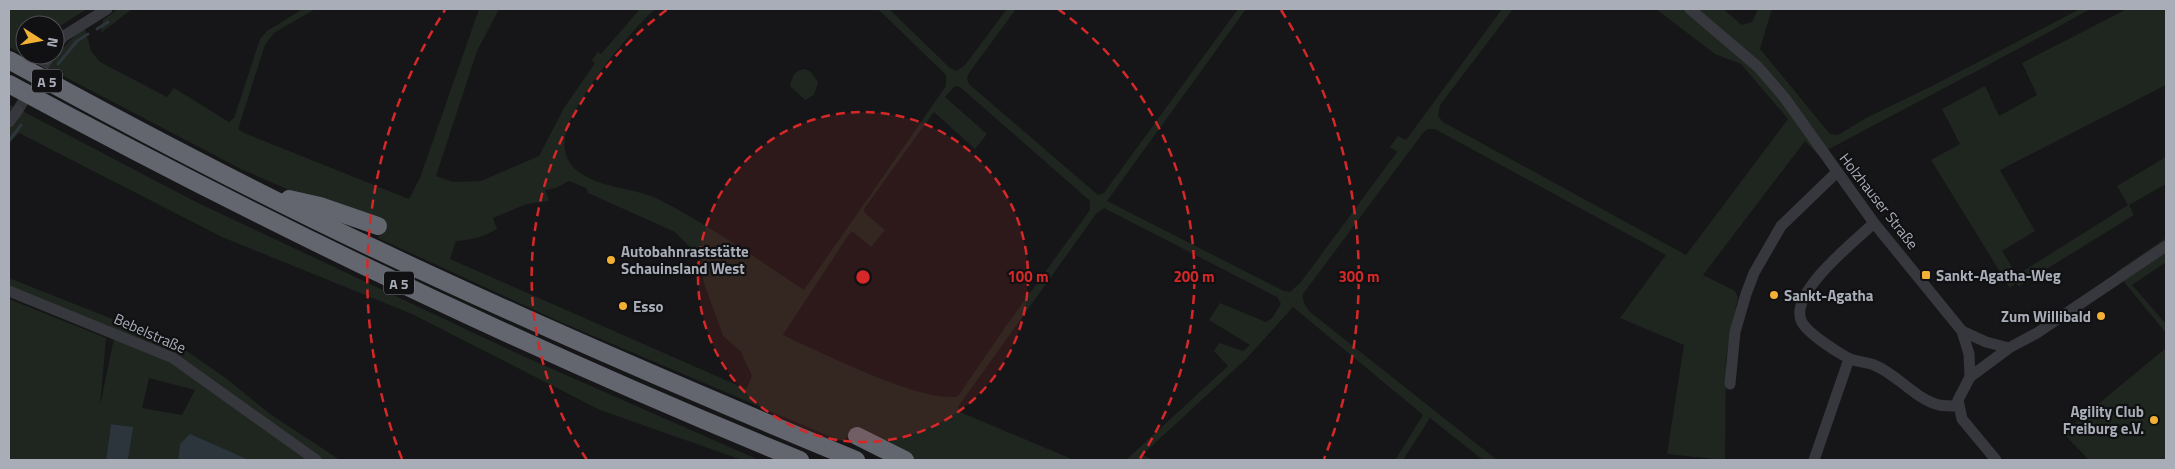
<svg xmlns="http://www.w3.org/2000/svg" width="2175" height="469" font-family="'Titillium Web',sans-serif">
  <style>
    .green { fill: #1e261f; fill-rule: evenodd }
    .water { fill: #2c353c }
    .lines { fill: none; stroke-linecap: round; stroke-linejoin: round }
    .stream { stroke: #2c353c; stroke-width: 3 }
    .minor-tunnel { stroke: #333438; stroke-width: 11; stroke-dasharray: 11 5.5; stroke-linecap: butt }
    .minor { stroke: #37383d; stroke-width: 11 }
    .highway { stroke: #63666e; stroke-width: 18 }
    .ring { fill: none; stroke: #d62828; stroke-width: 2.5; stroke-dasharray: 9 6 }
    .poi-dot { fill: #f2b134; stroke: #111113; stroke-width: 2 }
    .labels { text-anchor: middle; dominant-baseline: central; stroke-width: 4.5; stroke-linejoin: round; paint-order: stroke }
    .shield { fill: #111113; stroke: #7b7e86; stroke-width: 1 }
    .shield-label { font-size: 14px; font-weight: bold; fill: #a8adb8 }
    .street-label { font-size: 15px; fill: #a8adb8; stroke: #111113 }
    .poi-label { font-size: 15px; font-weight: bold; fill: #a8adb8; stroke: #111113; text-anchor: start }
    .centre { fill: #d62828; stroke: #111113; stroke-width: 2.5 }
    .ring-label { font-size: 15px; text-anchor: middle; font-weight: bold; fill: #d62828; stroke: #111113; stroke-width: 4.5; stroke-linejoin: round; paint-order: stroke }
  </style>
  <rect width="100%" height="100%" fill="#161618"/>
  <!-- green -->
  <g class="green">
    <path d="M9,9H87L55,29V25H25V55H36L33,60L9,47Z"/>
    <path d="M118,9H132L101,33L103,20Z"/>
    <path d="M303,9H315L274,33L265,45L238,129L244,133L409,199L420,178L479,9H499L477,51L436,176L453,182L481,181L539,156L564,108L595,63L592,60L598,52L601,54L640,9H655C628,34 571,102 565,138C563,149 567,162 575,169C598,189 635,187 660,200C710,226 758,259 804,290L946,86V75L878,9H889L950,68L957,71L965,65L1007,9H1016L969,73L967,78L969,84L1098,195L1104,193L1109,186L1238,9H1246L1107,201L1284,291L1290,292L1301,282L1397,152L1390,147L1398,136L1406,140L1502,9H1513L1440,105L1438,116L1443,122L1686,255L1788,119L1741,64L1715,54L1656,9H1723L1742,25L1752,22L1758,9H1772L1760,49L1830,134L1838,135L1866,118L1930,87L2080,9H2090C2001,60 1908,106 1818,155L1805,141L1703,275L1735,291L1738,297L1726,359L1725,460L1667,454L1684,345L1620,318L1666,255L1435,129H1428L1423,133L1303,294C1302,302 1306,306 1310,312L1497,460H1483L1430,418L1403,460H1395L1423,415L1293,307L1246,359L1142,455L1154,460H1126L1228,366L1214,351L1219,343L1243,351L1250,345L1209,320L1220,303L1266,322L1272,318L1281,304L1277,297L1271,294L1104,208L1096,214L958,407L960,412L1074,460H916L859,432L840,441L563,323L378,238L383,218L289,190L241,169L48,68L51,61L79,31L85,29L91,51L100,62L167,97L174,88L229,122L234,118L260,39L267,31ZM955,86L960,87L1090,201V210L1006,326L958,396C926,405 818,351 783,335L849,234L853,232L871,247L885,230L865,213L864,209L934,112L975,149L987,134L945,97ZM569,181L586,188L588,193L675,232L701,258L703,280L723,336L741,352L752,376L746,389L450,259L456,241C471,240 484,237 497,229L493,218L527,204L548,201L549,200L545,190L556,188Z"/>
    <path d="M2127,9H2166V85L2000,170L2035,231L2002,251L2017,275L2128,205L2117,186L2166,157V184L2129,205L2134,215L2019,286L2016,283L2010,288L1931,160L1960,144L1942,109L1985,86L1999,116L2037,95L2022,63Z"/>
    <path d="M805,69L811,72L818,82L814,95L805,100L790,86C792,77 794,70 805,69Z"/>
    <path d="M9,104L196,202L525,357L759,460H742L600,410L412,314L222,237L19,133L9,143Z"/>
    <path d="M2166,238V262L2132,285L2166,324V333L2116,272Z"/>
    <path d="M9,278L178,345L227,379L270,414L340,460H249L234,454L180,444L178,460H128L132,427L111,424L106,460H9V299L106,338L100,406L114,338L9,297ZM149,378L195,390L182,415L142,408Z"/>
    <path d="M2166,348V460H2089L2063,433Z"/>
  </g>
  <!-- water -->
  <g class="water">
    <path d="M111,424L133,427L128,460H106Z"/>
    <path d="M190,434L249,460H178L180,444Z"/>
  </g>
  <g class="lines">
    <!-- stream -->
    <g class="stream">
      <path d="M97,29L108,22"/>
      <path d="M58,64L77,41L88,34"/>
      <path d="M9,141L21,125"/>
    </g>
    <!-- minor-tunnel -->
    <path class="minor-tunnel" d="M18,110L47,60"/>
    <!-- minor -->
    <g class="minor">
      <path d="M1690,9L1758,67L1784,97L1874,223L1962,331L1986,342L2009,348"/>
      <path d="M55,46L64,36L107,9"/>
      <path d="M47,60L50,55"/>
      <path d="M9,122L18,110"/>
      <path d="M1874,223C1855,241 1790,292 1801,320C1805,332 1837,352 1848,358C1856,362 1866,362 1874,365C1897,374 1915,399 1939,405C1945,406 1952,406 1958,406"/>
      <path d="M9,291L173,358L316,460"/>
      <path d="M1962,331L1969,354L1970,377"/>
      <path d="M1730,384L1735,332L1746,294L1754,273L1781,226L1837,172"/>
      <path d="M1814,460L1849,359"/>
      <path d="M1996,460L1962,419L1958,400L1970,377L2009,348L2037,333L2166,246"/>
    </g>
    <!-- highway -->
    <g class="highway">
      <path d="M9,60C127,125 247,188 369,246C529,322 692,392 856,460"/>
      <path d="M9,84C266,223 529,350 800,460"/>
      <path d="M289,199L320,206L378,226"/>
      <path d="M857,436L905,460"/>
    </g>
  </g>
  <!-- distance rings -->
  <circle cx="863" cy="277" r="165" fill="#d62828" fill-opacity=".12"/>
  <g class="ring">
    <circle cx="863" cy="277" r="165"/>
    <path d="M587 460A331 331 0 0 1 668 9M1058 9A331 331 0 0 1 1139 460"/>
    <path d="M402 459A496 496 0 0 1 445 10M1281 10A496 496 0 0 1 1324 459"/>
  </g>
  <!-- markers -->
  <g class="poi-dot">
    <circle cx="611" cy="260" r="5"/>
    <rect x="1921" y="270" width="10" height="10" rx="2.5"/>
    <circle cx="1774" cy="295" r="5"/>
    <circle cx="623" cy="306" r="5"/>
    <circle cx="2101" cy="316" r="5"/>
    <circle cx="2154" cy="420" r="5"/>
  </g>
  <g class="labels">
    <!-- shield labels -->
    <g class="shield">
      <rect x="32" y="69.5" width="30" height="23" rx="4"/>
      <rect x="384" y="271.5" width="30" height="23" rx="4"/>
    </g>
    <g class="shield-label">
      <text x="47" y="81">A 5</text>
      <text x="399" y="283">A 5</text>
    </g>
    <!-- street labels -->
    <g class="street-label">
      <text transform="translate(1879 201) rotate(52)">Holzhauser Straße</text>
      <text transform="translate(150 333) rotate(24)">Bebelstraße</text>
    </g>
    <!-- poi labels -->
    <g class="poi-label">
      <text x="621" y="251">Autobahnraststätte<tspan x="621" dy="17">Schauinsland West</tspan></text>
      <text x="1936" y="275">Sankt-Agatha-Weg</text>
      <text x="1784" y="295">Sankt-Agatha</text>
      <text x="633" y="306">Esso</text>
      <text x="2091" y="316" text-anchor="end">Zum Willibald</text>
      <text x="2144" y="411" text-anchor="end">Agility Club<tspan x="2144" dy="17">Freiburg e.V.</tspan></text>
    </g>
  </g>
  <circle cx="863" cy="277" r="8" class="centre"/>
  <g class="ring-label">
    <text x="1028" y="282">100 m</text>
    <text x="1194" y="282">200 m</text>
    <text x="1359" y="282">300 m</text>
  </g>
  <!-- border -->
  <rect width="2175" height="469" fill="none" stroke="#a8adb8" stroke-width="20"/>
  <!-- north arrow -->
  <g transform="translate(40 40) rotate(101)"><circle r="24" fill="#111113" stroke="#4d4f55"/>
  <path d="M0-4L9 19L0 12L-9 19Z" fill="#f2b134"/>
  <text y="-8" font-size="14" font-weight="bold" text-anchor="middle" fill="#a8adb8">N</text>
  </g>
</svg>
